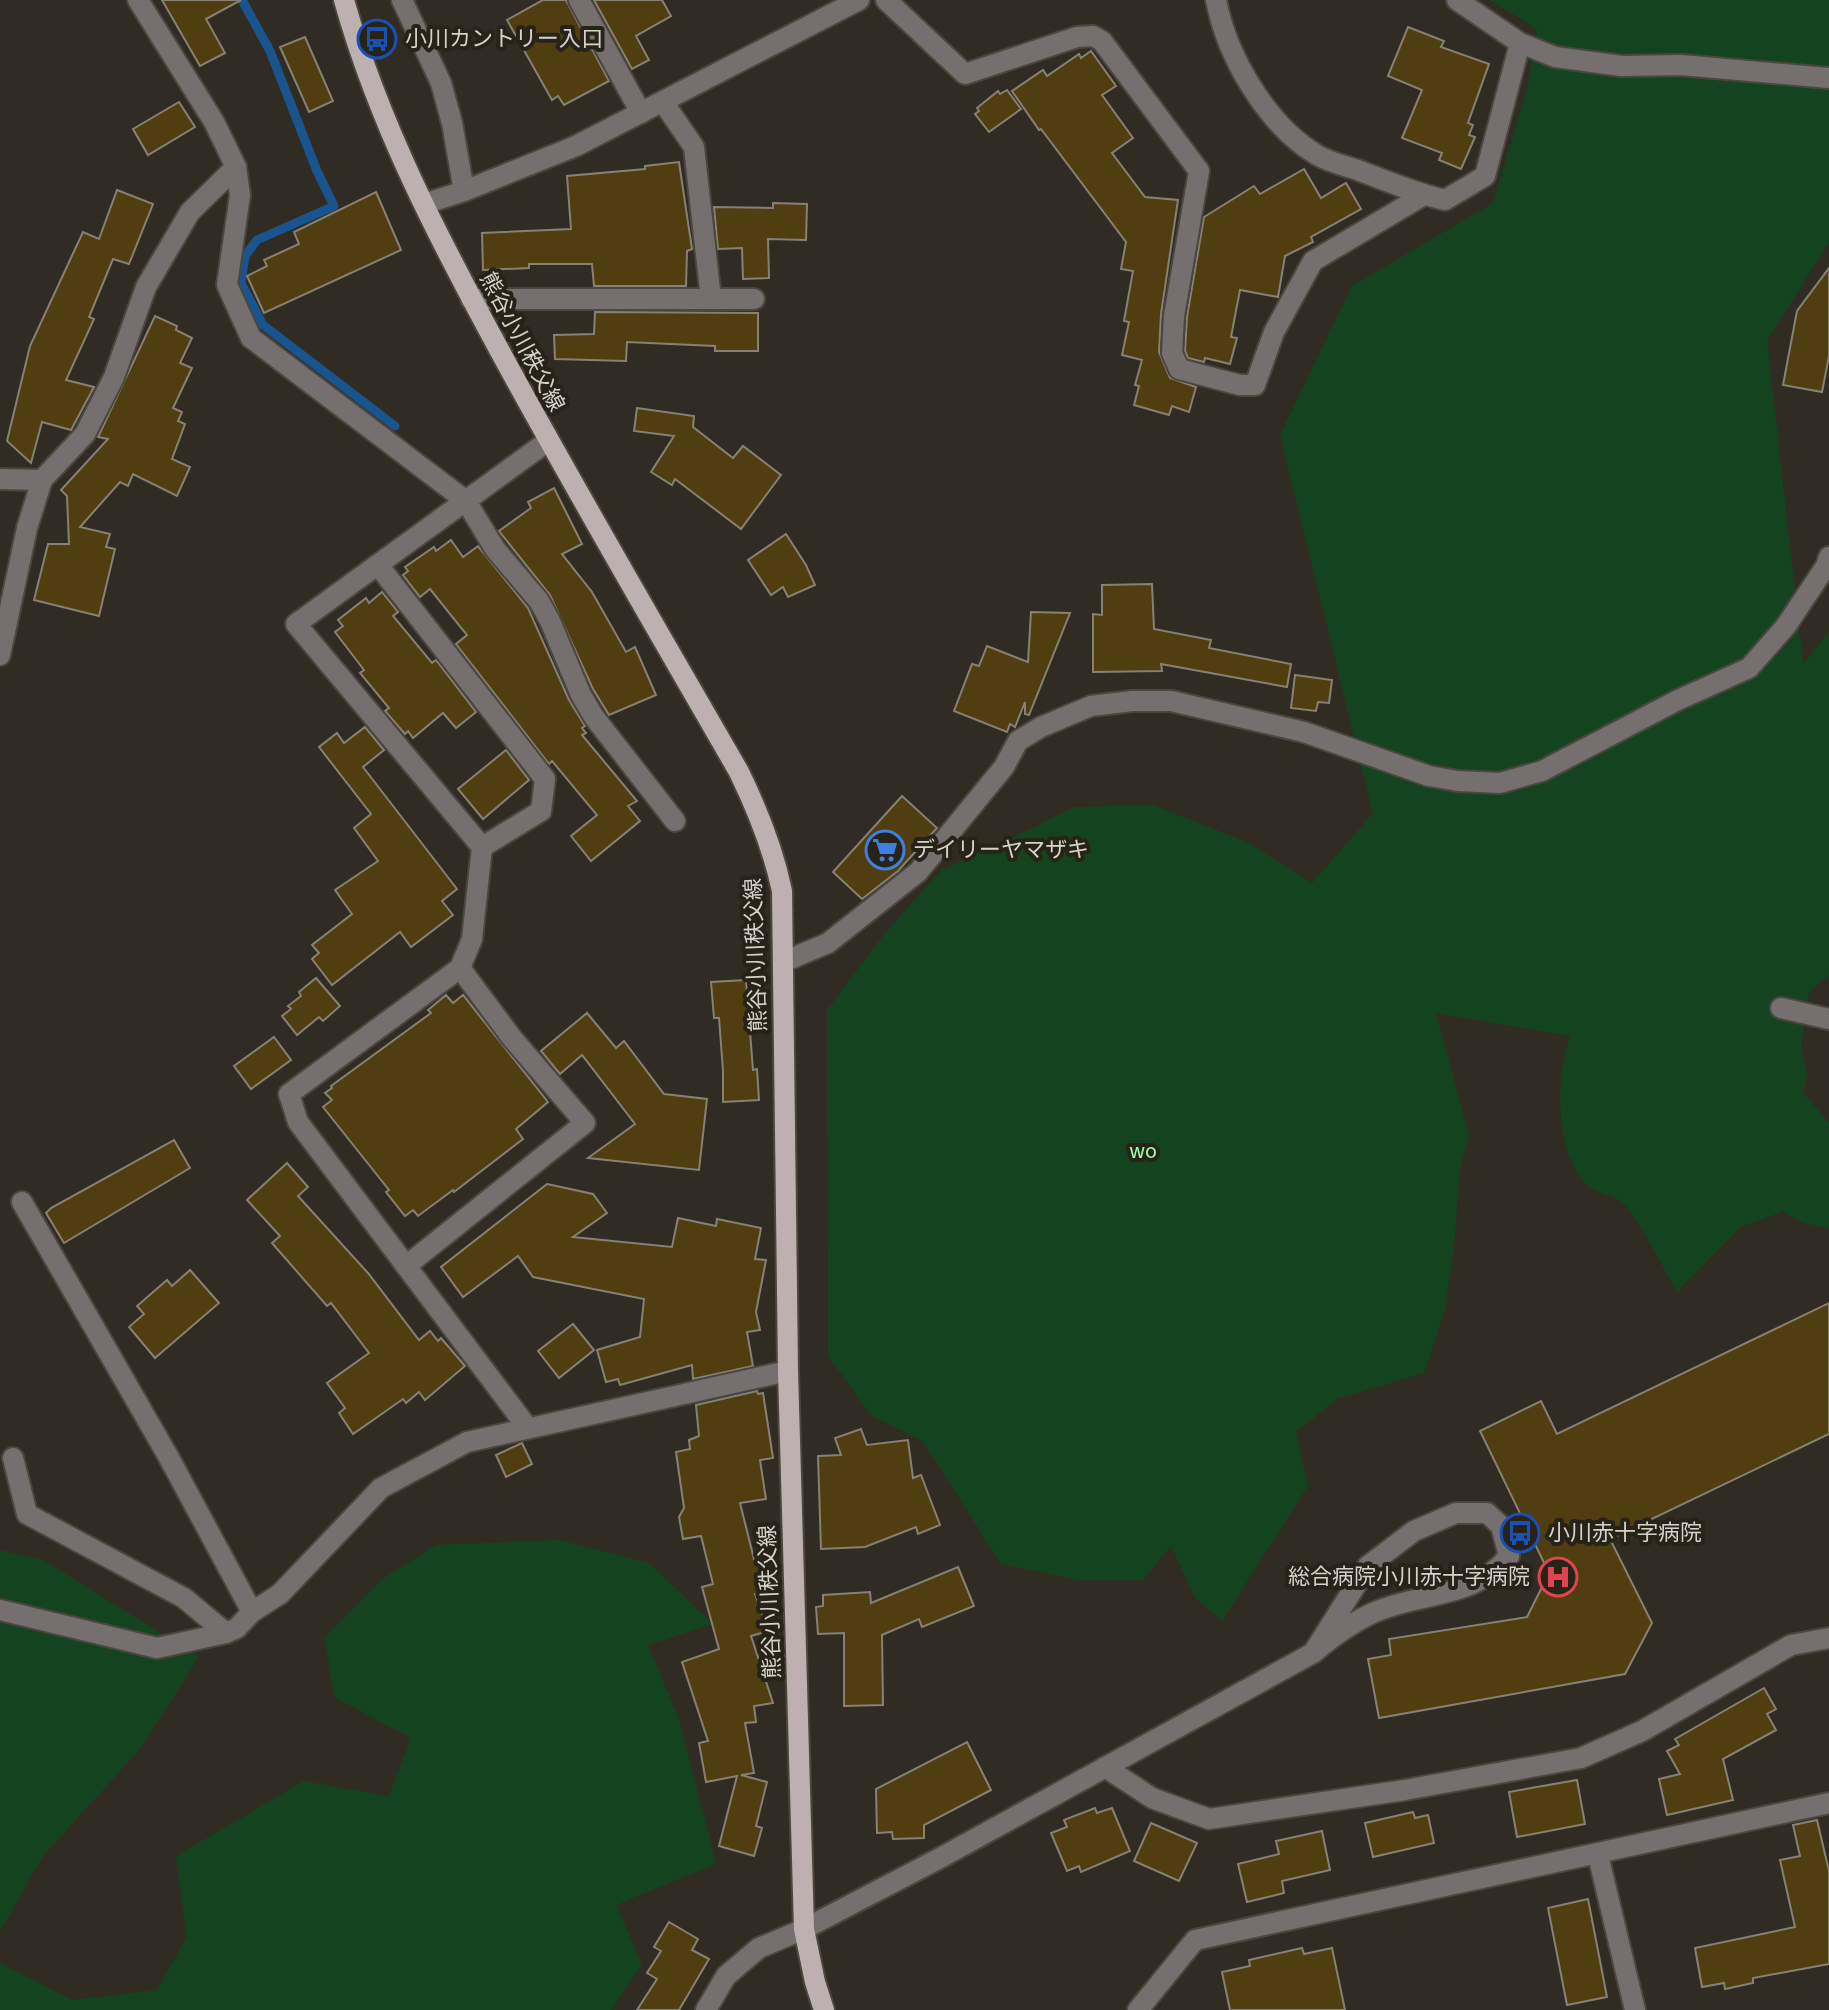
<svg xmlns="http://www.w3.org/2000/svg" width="1829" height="2010" font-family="'Source Sans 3','Noto Sans JP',sans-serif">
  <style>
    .green { fill: #13441f }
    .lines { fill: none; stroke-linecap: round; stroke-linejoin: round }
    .stream { stroke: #1a548e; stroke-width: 9 }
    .building { fill: #513e10; stroke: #868075; stroke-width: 2 }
    .minor-casing { stroke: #4b473e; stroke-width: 24 }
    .major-casing { stroke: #4b473e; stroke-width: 24 }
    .minor { stroke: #756f6f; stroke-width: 20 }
    .major { stroke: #bdb0b0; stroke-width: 20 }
    .labels { text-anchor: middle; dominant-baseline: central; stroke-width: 8; stroke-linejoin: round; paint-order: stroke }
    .poi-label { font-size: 22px; fill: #d5d2cc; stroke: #272319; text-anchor: start }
    .street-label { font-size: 22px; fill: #d5d2cc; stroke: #272319 }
    .park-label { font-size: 22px; fill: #9ffeae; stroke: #272319 }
  </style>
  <rect width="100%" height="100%" fill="#312c23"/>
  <!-- green -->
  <g class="green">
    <path d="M1490,0H1829V242L1767,341L1803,664L1829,632V975L1809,992L1801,1046L1807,1074L1803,1093L1829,1122V1228L1803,1223L1783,1211L1741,1227L1677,1292C1661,1264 1646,1233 1627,1207C1618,1194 1595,1195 1585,1183C1554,1147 1556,1078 1570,1036L1436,1013L1469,1136L1460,1167L1454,1247L1445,1309L1424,1373L1337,1399L1296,1432L1308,1486L1222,1621L1195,1598L1171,1546L1143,1580H1078L1001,1564L923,1441L871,1415L828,1356L827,1010L881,938L941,870L1017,836L1074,807L1153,805L1247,842L1312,883L1373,813L1280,435L1352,286L1493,203L1528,86L1537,29Z"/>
    <path d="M560,1540L649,1563L713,1624L648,1645L679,1719L716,1864L616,1905L642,1964L611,2010H0V1963L73,2000L157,1990L187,1937L176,1856L304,1781L389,1796L411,1738L334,1697L325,1637L382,1579L436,1545Z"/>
    <path d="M0,1550L43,1560L199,1657L140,1749L43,1856L0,1931Z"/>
  </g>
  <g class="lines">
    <!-- stream -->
    <path class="stream" d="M242,0L270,51L317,171L334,206L257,240L245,256L241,283L263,325L395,426"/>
  </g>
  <!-- building -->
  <g class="building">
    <path d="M162,0H241L206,19L225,53L200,66Z"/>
    <path d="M543,0H566L609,81L564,105L558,96L552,100L507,20Z"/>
    <path d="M594,0H662L671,16L636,36L649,60L632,69Z"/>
    <path d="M1408,27L1444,41L1441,47L1489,64L1468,123L1473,125L1469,135L1475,137L1461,169L1439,160L1442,153L1402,138L1422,90L1388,76Z"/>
    <path d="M305,37L333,101L309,112L280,47Z"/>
    <path d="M1091,51L1116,86L1102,95L1133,138L1112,153L1145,197L1178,200L1161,314L1159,352L1170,378L1196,387L1189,412L1172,406L1169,415L1134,405L1139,386L1135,385L1142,360L1122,355L1129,322L1124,321L1133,271L1121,269L1126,242L1041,129L1039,130L1012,91L1043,70L1047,76L1079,54L1081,58Z"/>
    <path d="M1007,90L1021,109L989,132L975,114L979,111L977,108L998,91L1000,94Z"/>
    <path d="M179,102L195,127L148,155L133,129Z"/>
    <path d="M679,162L692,249L687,251L686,286H594L592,264H529V268L483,270L482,233L571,229L567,176L645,169V166Z"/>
    <path d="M1304,169L1321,198L1346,183L1361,209L1311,237L1313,242L1285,256L1278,297L1240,290L1231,337L1237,338L1230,364L1205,358L1204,362L1188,358L1185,351L1187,317L1204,217L1254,186L1260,194Z"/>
    <path d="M117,190L153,204L129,264L113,259L89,317L94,319L66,380L94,387L71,430L42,422L31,463L7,441L30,346L83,232L99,239Z"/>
    <path d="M376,192L401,250L264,313L247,276L267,266L264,260L299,244L294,232Z"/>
    <path d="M773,203L807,204L806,240L768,239L769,278L743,279L742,248L718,249L714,207L773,208Z"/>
    <path d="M1829,268V356L1822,392L1783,385L1797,311Z"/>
    <path d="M595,312L758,313V351H715V346L627,342L626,361L555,359L554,335L594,334Z"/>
    <path d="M155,316L177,326L176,330L192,338L180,363L192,368L173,408L182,412L178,421L185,424L172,459L190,467L177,496L133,474L128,486L120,482L80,527L110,534L106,547L115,549L99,616L34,600L48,544H69L67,496L61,490L108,439L98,437Z"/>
    <path d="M637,408L694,416L693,427L733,458L743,446L781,475L741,529L675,479L672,485L651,472L674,436L634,431Z"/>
    <path d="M554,488L582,544L562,554L592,592L626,652L635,647L656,695L609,715L593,689L550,595L499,531L531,508L528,502Z"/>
    <path d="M786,534L806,565L815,585L788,597L783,587L771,595L748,560Z"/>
    <path d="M451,540L463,557L478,546L528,608L569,700L585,726L582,728L586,733L582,735L637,801L628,806L640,821L591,861L571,836L597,815L552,761L549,764L456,644L467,635L430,589L420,597L403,575L408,571L405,567L434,547L436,551Z"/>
    <path d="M1152,584L1154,629L1211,640L1209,648L1291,664L1287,687L1161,664L1162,671L1093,672V614L1102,615V585Z"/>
    <path d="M382,592L398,612L393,616L432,663L436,660L476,712L456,728L443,713L413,738L408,731L405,734L385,711L389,708L360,673L364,670L335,632L343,626L338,620L366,598L369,603Z"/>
    <path d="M1031,612L1070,613L1029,715L1025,714V702L1015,727L1010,724L1007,732L954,711L972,664L979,666L987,646L1028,662Z"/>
    <path d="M1295,675L1332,680L1329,703L1318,702L1316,711L1291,708Z"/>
    <path d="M365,727L384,750L363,767L457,889L442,901L453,915L411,947L400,932L332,985L312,959L319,953L312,945L352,914L335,890L378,861L354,828L371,814L319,747L337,733L344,743Z"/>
    <path d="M506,750L529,780L483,819L458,789Z"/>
    <path d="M902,796L937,828L898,871L862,899L833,872Z"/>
    <path d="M316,978L340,1006L323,1021L319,1017L297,1035L282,1016L291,1009L288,1006L301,996L299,992Z"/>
    <path d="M746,980L753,1070L757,1069L759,1100L723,1102V1071L719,1018H714L711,982Z"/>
    <path d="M446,995L453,1003L463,995L548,1102L516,1129L523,1139L454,1192L453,1190L418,1216L413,1210L405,1216L386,1192L389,1190L323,1107L332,1100L325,1093L332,1088L331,1086L431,1013L428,1010Z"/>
    <path d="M587,1013L616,1048L624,1041L664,1094L707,1099L699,1170L588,1158L635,1124L582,1055L560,1074L541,1051Z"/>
    <path d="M274,1037L291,1060L251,1089L234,1066Z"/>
    <path d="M174,1140L190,1168L64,1243L46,1213L51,1208Z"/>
    <path d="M287,1163L308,1187L298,1196L368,1273L419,1340L430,1331L438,1341L441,1338L465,1366L425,1400L419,1392L406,1403L403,1399L353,1434L339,1413L345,1408L327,1383L369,1353L331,1303L327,1306L272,1243L280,1236L247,1200Z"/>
    <path d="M547,1184L593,1194L607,1213L573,1237L672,1247L678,1218L716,1226L717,1219L761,1228L755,1259L766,1260L756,1312L760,1330L747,1332L753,1366L693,1379L692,1365L620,1385L618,1379L606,1382L597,1350L640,1337L644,1299L533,1277L518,1256L463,1297L441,1267Z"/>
    <path d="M190,1270L219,1303L155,1358L129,1327L144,1314L137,1306L167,1280L172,1286Z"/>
    <path d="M1829,1303V1434L1610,1539L1652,1623L1625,1674L1379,1718L1368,1659L1391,1655L1389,1639L1527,1617L1549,1573L1480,1431L1541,1401L1557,1434Z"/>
    <path d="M573,1324L594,1350L559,1378L538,1351Z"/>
    <path d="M757,1391L758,1394L763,1393L773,1458L760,1460L766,1499L740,1503L754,1559L761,1557L770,1590L755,1594L768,1631L751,1636L773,1703L754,1706L756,1722L745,1723L754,1773L741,1775L767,1782L756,1826L762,1828L754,1856L719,1846L737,1776L706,1782L699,1743L708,1741L682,1662L719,1649L702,1587L713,1584L701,1536L683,1539L679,1517L684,1508L676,1452L690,1449L689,1440L699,1436L696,1405Z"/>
    <path d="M861,1429L867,1445L908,1440L913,1478L921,1475L940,1525L918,1534L916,1527L865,1547L821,1549L818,1456L841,1455L835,1438Z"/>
    <path d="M522,1443L532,1464L506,1477L496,1455Z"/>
    <path d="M958,1567L974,1606L922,1627L919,1619L882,1635L883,1705L844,1706V1633L818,1634L816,1607L823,1606V1595L870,1592L871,1603Z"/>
    <path d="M1764,1688L1776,1709L1767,1714L1776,1730L1723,1759L1733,1800L1667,1815L1659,1779L1680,1774L1667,1751L1679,1745L1675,1739Z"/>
    <path d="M967,1742L991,1790L924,1825V1838L893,1839L892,1832L877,1833L876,1789Z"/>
    <path d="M1577,1780L1585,1824L1517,1837L1509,1792Z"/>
    <path d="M1095,1808L1097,1813L1112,1808L1130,1851L1081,1872L1079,1866L1067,1871L1051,1833L1067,1827L1064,1820Z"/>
    <path d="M1413,1812L1415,1818L1428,1815L1434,1843L1373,1857L1365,1823Z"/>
    <path d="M1817,1820L1829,1871V1964L1753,1978V1983L1725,1989L1724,1983L1702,1987L1695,1948L1795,1927L1780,1860L1800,1856L1793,1825Z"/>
    <path d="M1151,1823L1197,1843L1179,1881L1134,1861Z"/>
    <path d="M1322,1831L1330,1870L1282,1881L1284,1893L1247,1902L1238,1864L1279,1854L1276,1841Z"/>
    <path d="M1588,1899L1607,1997L1567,2005L1548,1908Z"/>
    <path d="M669,1922L698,1939L692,1950L709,1959L679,2010H637L657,1979L647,1973L661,1951L654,1947Z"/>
    <path d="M1302,1948L1304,1954L1332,1948L1345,2010H1230L1222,1972L1250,1966L1249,1960Z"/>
  </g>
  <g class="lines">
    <!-- minor casing -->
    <g class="minor-casing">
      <g id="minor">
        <path d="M138,0L214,122L236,167L240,195L227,285L251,338L466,501L495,549L539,601L550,621L581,695L594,717L675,821"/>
        <path d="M402,0L441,83L452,123L464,191"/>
        <path d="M579,0L641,113"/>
        <path d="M886,0L965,74L1077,37L1093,36L1102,41L1199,171L1174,316L1172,353L1179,369L1240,385H1255L1274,332L1313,261L1424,195"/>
        <path d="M1216,0C1227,57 1267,125 1317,155C1329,162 1345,166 1358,170C1386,181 1415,193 1445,200L1485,176L1520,43"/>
        <path d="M1457,0L1520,43L1555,57L1622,66L1681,65L1829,78"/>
        <path d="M424,204L464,191L576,146L859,0"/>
        <path d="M471,299H711L694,147L663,102"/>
        <path d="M711,299H754"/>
        <path d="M0,479L42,480"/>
        <path d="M378,565L545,779L541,811L482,847"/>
        <path d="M0,655L27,528L42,480L85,434L114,377L146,287L190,212L236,167"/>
        <path d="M783,962L828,943L918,872L1004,767L1018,741L1041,727L1091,706L1132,701H1171L1304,732L1429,776L1458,781L1500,783L1542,771L1678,700L1749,668L1786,626L1826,566L1829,557"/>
        <path d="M1781,1008L1829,1019"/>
        <path d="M22,1202L168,1456L252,1612"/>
        <path d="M406,1266L585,1123L512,1038L460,968"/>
        <path d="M527,1427L298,1122L289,1094L460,968L472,939L482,847L296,624L548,441"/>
        <path d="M13,1458L27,1514L184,1598L226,1633"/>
        <path d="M0,1610L157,1648L226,1633L237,1628L252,1612L280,1594L381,1488L467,1442L788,1371"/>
        <path d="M1105,1767L1152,1798L1209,1819L1405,1790L1581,1758L1642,1731L1791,1645L1829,1638"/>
        <path d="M1598,1855L1635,2010"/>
        <path d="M706,2010L726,1976L759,1948L804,1929L942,1857L1313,1653C1332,1637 1352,1622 1375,1612C1420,1592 1475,1599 1509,1556L1501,1526L1487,1513H1456L1414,1531L1368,1566L1313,1653"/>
        <path d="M1138,2010L1195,1940L1829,1803"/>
      </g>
    </g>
    <!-- major casing -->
    <g class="major-casing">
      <path id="major" d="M344,0C379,125 440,241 502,355C578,495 659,633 739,772C758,811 773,848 782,891L788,1371L804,1929L815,1982L824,2010"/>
    </g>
    <!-- minor -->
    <use href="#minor" class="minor"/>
    <!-- major -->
    <use href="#major" class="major"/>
  </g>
  <!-- icons -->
  <defs>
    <g id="bus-ring" transform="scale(2)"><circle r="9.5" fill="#272319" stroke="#1a4fb4" stroke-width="1.5"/><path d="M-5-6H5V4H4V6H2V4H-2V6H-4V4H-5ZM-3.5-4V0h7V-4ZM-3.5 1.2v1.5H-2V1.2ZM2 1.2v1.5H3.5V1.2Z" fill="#1a4fb4"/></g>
    <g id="supermarket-ring" transform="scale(2)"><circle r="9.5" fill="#272319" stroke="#3f7fe0" stroke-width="1.5"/><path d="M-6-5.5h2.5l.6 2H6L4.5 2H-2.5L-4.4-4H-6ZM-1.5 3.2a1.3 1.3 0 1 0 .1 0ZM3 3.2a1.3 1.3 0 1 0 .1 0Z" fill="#3f7fe0"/></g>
    <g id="hospital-ring" transform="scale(2)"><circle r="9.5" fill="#272319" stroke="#e0444e" stroke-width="1.5"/><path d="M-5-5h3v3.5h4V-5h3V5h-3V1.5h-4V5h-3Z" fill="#e0444e"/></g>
  </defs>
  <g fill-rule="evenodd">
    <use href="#bus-ring" x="377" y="39"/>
    <use href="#supermarket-ring" x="885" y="850"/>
    <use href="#bus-ring" x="1520" y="1533"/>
    <use href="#hospital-ring" x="1558" y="1577"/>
  </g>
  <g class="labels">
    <!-- poi labels -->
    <g class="poi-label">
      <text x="405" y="39">小川カントリー入口</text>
      <text x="913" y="850">デイリーヤマザキ</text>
      <text x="1548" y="1533">小川赤十字病院</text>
      <text x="1530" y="1577" text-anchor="end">総合病院小川赤十字病院</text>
    </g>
    <!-- street labels -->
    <g class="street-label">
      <text transform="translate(522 342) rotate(62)">熊谷小川秩父線</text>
      <text transform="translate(756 955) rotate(-92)">熊谷小川秩父線</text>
      <text transform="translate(770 1602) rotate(-92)">熊谷小川秩父線</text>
    </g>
    <!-- park labels -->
    <g class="park-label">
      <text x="1143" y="1151">wo</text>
    </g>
  </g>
</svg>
